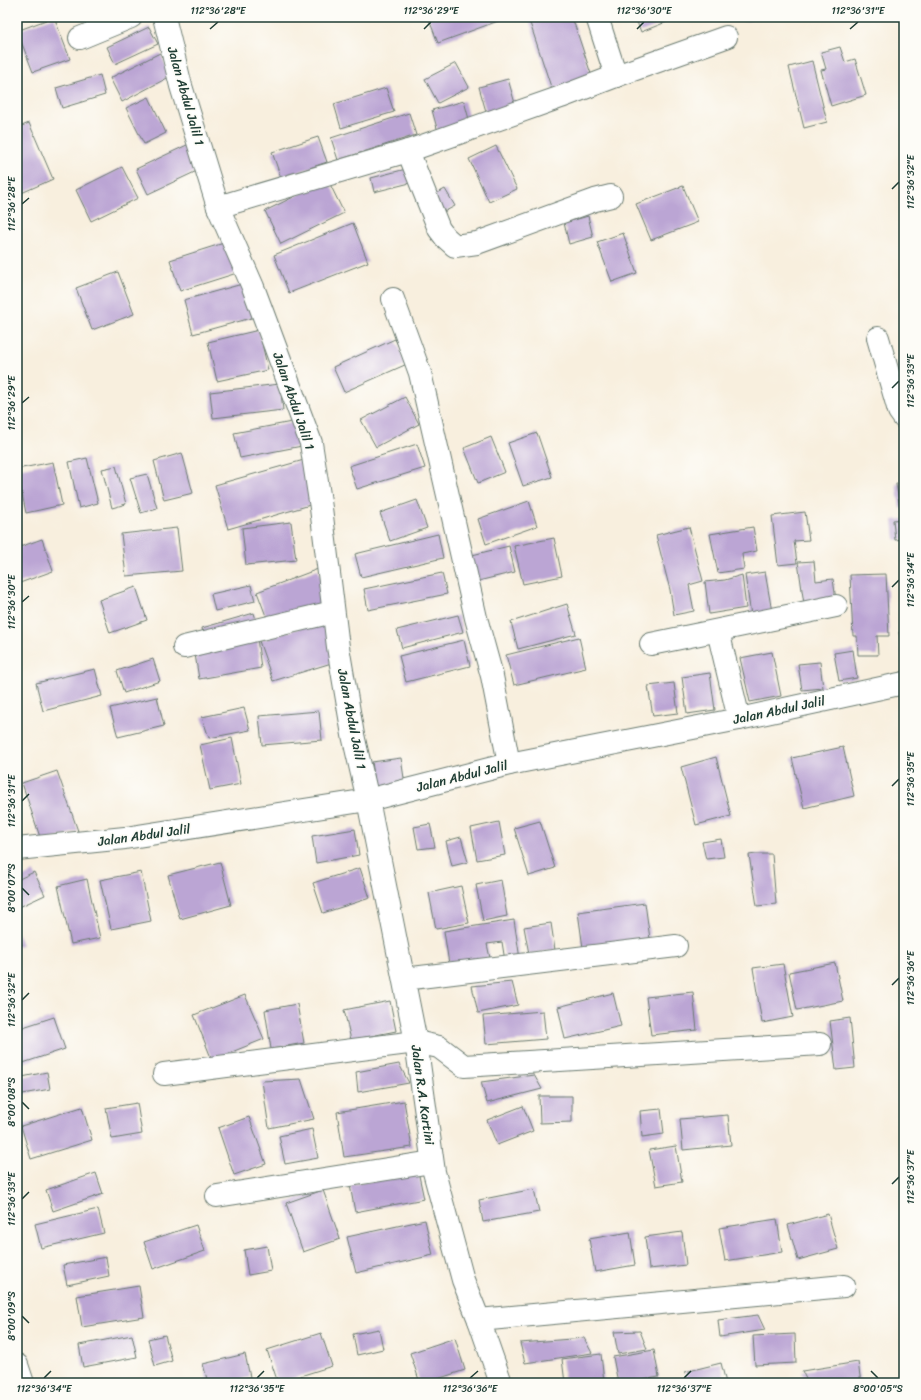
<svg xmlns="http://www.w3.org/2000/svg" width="921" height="1400" font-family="Sriracha,sans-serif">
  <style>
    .building { fill: #bba5d4 }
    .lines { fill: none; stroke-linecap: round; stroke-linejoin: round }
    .street-casing { stroke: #6b7b70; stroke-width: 24 }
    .secondary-casing { stroke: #6b7b70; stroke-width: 24 }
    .street { stroke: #fff; stroke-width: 22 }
    .secondary { stroke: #fff; stroke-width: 22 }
    .ticks { fill: none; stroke: #1f3d34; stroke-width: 1.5 }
    .labels { text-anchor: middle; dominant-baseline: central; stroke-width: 3.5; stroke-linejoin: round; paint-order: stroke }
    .street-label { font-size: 13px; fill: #1f3d34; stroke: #fdfcf7 }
    .neatline { fill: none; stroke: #1f3d34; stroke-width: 1.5 }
    .ticks-label { font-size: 10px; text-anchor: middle; fill: #1f3d34 }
  </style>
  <rect width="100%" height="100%" fill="#fdfcf7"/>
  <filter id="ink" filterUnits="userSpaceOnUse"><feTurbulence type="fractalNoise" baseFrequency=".025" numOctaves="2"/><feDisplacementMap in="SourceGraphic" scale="8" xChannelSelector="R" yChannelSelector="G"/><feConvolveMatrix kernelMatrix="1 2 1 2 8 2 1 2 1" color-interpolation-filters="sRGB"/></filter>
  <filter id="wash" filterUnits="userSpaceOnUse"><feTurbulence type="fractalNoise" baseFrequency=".012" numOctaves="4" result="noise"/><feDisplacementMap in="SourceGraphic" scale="16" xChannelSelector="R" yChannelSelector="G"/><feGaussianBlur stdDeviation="0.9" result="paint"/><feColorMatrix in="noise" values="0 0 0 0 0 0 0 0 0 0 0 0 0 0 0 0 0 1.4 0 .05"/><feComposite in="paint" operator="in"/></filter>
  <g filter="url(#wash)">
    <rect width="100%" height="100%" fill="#f8efde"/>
    <g id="blocks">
      <!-- building -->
      <g class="building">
        <path d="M54,17L70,59L33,72L17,31Z"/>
        <path d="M428,17H509L438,43Z"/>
        <path d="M528,17H572L592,77L552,90Z"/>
        <path d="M635,17H679L641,32Z"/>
        <path d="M744,17H762V18L745,21Z"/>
        <path d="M149,27L158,44L115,64L107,47Z"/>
        <path d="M840,47L845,62L855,59L866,95L831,106L821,70L826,69L821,52Z"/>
        <path d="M160,53L171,76L122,102L110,78Z"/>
        <path d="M812,61L827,122L804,128L789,67Z"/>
        <path d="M456,63L469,87L438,103L425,79Z"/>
        <path d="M100,75L105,95L62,108L56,88Z"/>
        <path d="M508,79L516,107L487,115L479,87Z"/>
        <path d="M386,88L394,112L341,128L334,104Z"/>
        <path d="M149,97L166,133L144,144L126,108Z"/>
        <path d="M464,101L470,123L438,132L432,110Z"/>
        <path d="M409,113L416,135L338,160L331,138Z"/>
        <path d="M29,123L53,179L17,195V128Z"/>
        <path d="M318,137L327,162L281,178L272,152Z"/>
        <path d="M189,144L201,169L148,194L136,169Z"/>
        <path d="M496,146L517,189L489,202L469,159Z"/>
        <path d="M122,167L138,198L91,221L76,190Z"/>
        <path d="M410,168L414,182L374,192L371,178Z"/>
        <path d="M328,180L344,213L281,244L265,211Z"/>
        <path d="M683,186L698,222L651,240L636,204Z"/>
        <path d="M445,189L455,206L442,213L432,196Z"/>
        <path d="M588,216L593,237L569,244L564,223Z"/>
        <path d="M353,223L368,262L289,293L274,255Z"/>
        <path d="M623,233L637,273L612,282L597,242Z"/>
        <path d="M227,242L237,273L180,291L170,260Z"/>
        <path d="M118,272L134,314L92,330L76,288Z"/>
        <path d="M246,283L255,317L193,334L184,300Z"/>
        <path d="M259,330L268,370L217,381L208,342Z"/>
        <path d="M395,339L407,364L344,392L333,367Z"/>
        <path d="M280,384L283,410L213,418L210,392Z"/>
        <path d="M405,397L419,424L376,447L361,420Z"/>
        <path d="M297,421L302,446L240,458L234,433Z"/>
        <path d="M537,433L552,477L523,486L508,443Z"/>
        <path d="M491,437L505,472L478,483L464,448Z"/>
        <path d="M417,444L425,468L357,489L349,466Z"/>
        <path d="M182,453L193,493L164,500L154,461Z"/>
        <path d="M87,458L98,503L79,508L69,462Z"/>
        <path d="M304,460L317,503L228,529L215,485Z"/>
        <path d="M53,462L62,505L26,513L17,469Z"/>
        <path d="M116,466L126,504L112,508L102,469Z"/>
        <path d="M147,474L157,508L141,513L130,478Z"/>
        <path d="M904,483V508H900L896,484Z"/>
        <path d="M417,500L427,528L390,541L380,513Z"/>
        <path d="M529,501L537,526L486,544L478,519Z"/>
        <path d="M805,512L809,540L794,541L797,563L778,565L772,516Z"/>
        <path d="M904,519V539L895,540L893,520Z"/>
        <path d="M291,522L296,560L246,565L242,528Z"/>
        <path d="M689,527L703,581L689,585L694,611L674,615L670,590L656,535Z"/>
        <path d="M753,527L757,551L742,554L744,569L718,573L710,534Z"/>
        <path d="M177,528L182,571L126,576L121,534Z"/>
        <path d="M438,534L443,558L361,577L355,554Z"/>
        <path d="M554,538L562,576L523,584L514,546Z"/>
        <path d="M42,539L53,571L17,584V548Z"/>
        <path d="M509,546L515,572L474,582L468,556Z"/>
        <path d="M814,561L816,581L833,579L836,600L804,604L798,562Z"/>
        <path d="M318,569L330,601L269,624L257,592Z"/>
        <path d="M765,572L772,612L751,615L745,575Z"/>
        <path d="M442,573L447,594L368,610L364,589Z"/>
        <path d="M886,574L889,636H877L878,655H858L857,636H853L850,575Z"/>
        <path d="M742,575L746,608L709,614L705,582L725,580Z"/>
        <path d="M251,585L255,601L215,611L211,594Z"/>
        <path d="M136,587L147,620L110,633L99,600Z"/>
        <path d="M567,604L576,634L518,649L511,622Z"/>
        <path d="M254,613L257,623L204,638L202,628Z"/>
        <path d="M458,615L463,632L402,648L397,630Z"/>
        <path d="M324,620L338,661L273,681L259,641Z"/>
        <path d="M904,631V661H903L899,632Z"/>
        <path d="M579,637L586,668L514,685L506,655Z"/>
        <path d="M257,638L261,668L199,679L194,648Z"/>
        <path d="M464,640L470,666L406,682L399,656Z"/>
        <path d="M853,650L857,678L839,681L834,653Z"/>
        <path d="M772,652L781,696L750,702L740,658Z"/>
        <path d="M153,659L160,681L124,693L117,671Z"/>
        <path d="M820,662L823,688L802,690L798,664Z"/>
        <path d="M95,669L102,696L43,711L36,683Z"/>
        <path d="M710,673L715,710L687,714L682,677Z"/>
        <path d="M674,683L678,713L653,716L648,686Z"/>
        <path d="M157,697L164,726L118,737L110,708Z"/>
        <path d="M244,708L250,730L209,738L202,717Z"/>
        <path d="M319,711L322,740L262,745L259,716Z"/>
        <path d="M232,738L241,784L210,790L200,745Z"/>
        <path d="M843,747L854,796L804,808L792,758Z"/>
        <path d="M716,757L731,816L696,825L681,767Z"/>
        <path d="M401,758L405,785L376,789L372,762Z"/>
        <path d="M57,771L78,831L42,843L22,783Z"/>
        <path d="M540,821L555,868L529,876L514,828Z"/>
        <path d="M499,822L505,855L477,860L471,828Z"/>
        <path d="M430,824L435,847L418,849L414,827Z"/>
        <path d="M355,829L359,855L316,863L312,836Z"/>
        <path d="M461,837L468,862L452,866L446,841Z"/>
        <path d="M721,839L724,857L706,859L702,842Z"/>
        <path d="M756,854H772L776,904L757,906L749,855Z"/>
        <path d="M220,862L231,905L180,919L168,875Z"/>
        <path d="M360,868L370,898L323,913L313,883Z"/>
        <path d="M34,872L45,895L17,908V880Z"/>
        <path d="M141,872L151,921L111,929L100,880Z"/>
        <path d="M87,879L100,938L71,944L58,886Z"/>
        <path d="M501,880L507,916L483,921L476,885Z"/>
        <path d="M461,886L469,923L436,929L429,893Z"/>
        <path d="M645,903L650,939L583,948L578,912Z"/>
        <path d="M514,920L520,959L505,961L502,942L487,944L490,958L449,964L444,931Z"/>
        <path d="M551,923L555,950L529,954L524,927Z"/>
        <path d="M17,932L22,945L17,947Z"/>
        <path d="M835,963L843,1001L797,1010L789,972Z"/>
        <path d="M783,964L793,1017L762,1023L753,968Z"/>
        <path d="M512,982L518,1005L478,1013L472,986Z"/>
        <path d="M693,992L697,1030L651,1035L646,997Z"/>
        <path d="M613,993L621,1026L565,1039L558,1007Z"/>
        <path d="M245,995L264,1039L212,1060L194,1015Z"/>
        <path d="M390,1001L396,1031L351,1040L344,1010Z"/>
        <path d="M297,1004L304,1043L271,1049L265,1010Z"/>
        <path d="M543,1011L546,1039L486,1044L483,1016Z"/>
        <path d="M54,1017L65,1049L17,1065V1029Z"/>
        <path d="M850,1018L855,1068L836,1070L830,1021Z"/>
        <path d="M399,1064L409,1083L358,1092L356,1072Z"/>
        <path d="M47,1072L50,1089L17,1095V1078Z"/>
        <path d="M534,1075L542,1089L487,1103L481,1082Z"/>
        <path d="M301,1079L314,1119L269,1128L262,1081Z"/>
        <path d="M539,1096H572V1122L540,1123Z"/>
        <path d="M404,1101L412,1147L344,1157L337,1112Z"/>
        <path d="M137,1103L142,1134L112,1139L106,1108Z"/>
        <path d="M523,1106L533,1131L497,1145L487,1120Z"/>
        <path d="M82,1107L92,1140L31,1159L21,1126Z"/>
        <path d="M661,1109L664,1134L642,1137L640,1111Z"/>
        <path d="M728,1115L731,1145L683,1150L680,1119Z"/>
        <path d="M249,1117L266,1164L234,1175L218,1128Z"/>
        <path d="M312,1129L318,1158L285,1164L279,1136Z"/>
        <path d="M676,1146L682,1182L656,1186L649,1150Z"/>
        <path d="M418,1171L424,1199L355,1212L350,1185Z"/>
        <path d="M96,1173L103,1194L53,1211L46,1190Z"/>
        <path d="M534,1189L539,1212L483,1222L479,1200Z"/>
        <path d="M323,1190L340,1239L303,1252L286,1203Z"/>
        <path d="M98,1209L104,1233L41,1248L35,1224Z"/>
        <path d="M828,1214L838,1249L798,1260L788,1225Z"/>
        <path d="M777,1219L782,1252L725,1261L719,1228Z"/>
        <path d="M425,1220L433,1255L356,1273L347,1237Z"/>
        <path d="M196,1225L205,1251L153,1269L144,1242Z"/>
        <path d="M630,1232L635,1265L595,1272L589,1239Z"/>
        <path d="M682,1232L686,1265L649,1269L645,1237Z"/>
        <path d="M267,1246L271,1271L248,1275L244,1250Z"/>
        <path d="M106,1257L109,1276L67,1285L63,1265Z"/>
        <path d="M139,1286L144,1317L82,1327L77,1296Z"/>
        <path d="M758,1315L765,1330L720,1337L718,1320Z"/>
        <path d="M379,1329L383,1349L357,1355L353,1334Z"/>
        <path d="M640,1331L647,1349L618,1354L614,1332Z"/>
        <path d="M321,1333L332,1366L278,1383L267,1350Z"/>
        <path d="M795,1334L796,1363L755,1365L753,1336Z"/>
        <path d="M132,1335L137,1357L83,1367L79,1345Z"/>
        <path d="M165,1335L172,1361L155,1366L148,1339Z"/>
        <path d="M455,1338L465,1370L425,1383H420L410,1353Z"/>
        <path d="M584,1338L592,1353L525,1363L520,1343Z"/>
        <path d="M654,1350L659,1377L626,1383H618L613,1357Z"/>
        <path d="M245,1354L250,1377L228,1383H208L203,1364Z"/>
        <path d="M601,1354L604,1382L565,1383L562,1359Z"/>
        <path d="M858,1362L861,1383H808L802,1371Z"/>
        <path d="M721,1363L726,1383H687L685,1372Z"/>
      </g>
    </g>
  </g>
  <g filter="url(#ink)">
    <use href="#blocks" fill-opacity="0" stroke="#6b7b70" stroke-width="1"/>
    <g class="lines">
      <!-- street casing -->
      <g class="street-casing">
        <g id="street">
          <path d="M164,17L181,86L218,207L253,287L311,443L321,508L338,647L353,735L368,800L416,1042L434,1172L463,1280L479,1320L501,1383"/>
          <path d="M597,17L616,76"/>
          <path d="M80,38L131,17"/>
          <path d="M408,151L439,229L445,237L455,246L477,243L595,200L611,196"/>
          <path d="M218,207L408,151L561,97L616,76L726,37"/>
          <path d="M393,299L420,373L476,618L492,676L509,764"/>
          <path d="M878,338L899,411L904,418"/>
          <path d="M718,631L739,719"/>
          <path d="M651,644L836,606"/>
          <path d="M184,647L333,612"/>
          <path d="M17,849L125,838L368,800L509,764L739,719L904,683"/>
          <path d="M404,979L676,946"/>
          <path d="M164,1074L416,1042L439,1047L464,1066L820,1044"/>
          <path d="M217,1196L432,1162"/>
          <path d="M479,1320L844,1286"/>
        </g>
      </g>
      <!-- secondary casing -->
      <g class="secondary-casing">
        <path id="secondary" d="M17,1365L23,1383"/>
      </g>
      <!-- street -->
      <use href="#street" class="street"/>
      <!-- secondary -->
      <use href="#secondary" class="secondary"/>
    </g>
  </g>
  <!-- ticks -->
  <path class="ticks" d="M210,29L218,22M424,29L431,22M637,29L644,22M850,29L858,22M892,189L899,182M22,204L29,198M892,388L899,381M22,403L29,397M892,587L899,580M22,602L29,596M892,786L899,779M22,801L29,794M22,888L29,895M892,985L899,978M22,1000L29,993M22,1102L29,1109M892,1184L899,1177M22,1199L29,1192M22,1316L29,1323M871,1371L878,1378M44,1378L51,1371M257,1378L264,1371M470,1378L478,1371M684,1378L691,1371"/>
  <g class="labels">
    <!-- street labels -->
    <g class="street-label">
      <text transform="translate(186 96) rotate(74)">Jalan Abdul Jalil 1</text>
      <text transform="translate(294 401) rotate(71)">Jalan Abdul Jalil 1</text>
      <text transform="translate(779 710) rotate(-12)">Jalan Abdul Jalil</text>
      <text transform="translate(352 719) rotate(79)">Jalan Abdul Jalil 1</text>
      <text transform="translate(462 776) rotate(-14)">Jalan Abdul Jalil</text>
      <text transform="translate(144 835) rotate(-8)">Jalan Abdul Jalil</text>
      <text transform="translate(423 1095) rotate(82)">Jalan R.A. Kartini</text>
    </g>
  </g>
  <!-- margin -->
  <rect width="921" height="1400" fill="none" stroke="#fdfcf7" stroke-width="44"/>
  <rect x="22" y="22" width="877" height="1356" class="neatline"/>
  <g class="ticks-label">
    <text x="218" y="14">112°36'28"E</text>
    <text x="431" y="14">112°36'29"E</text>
    <text x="644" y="14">112°36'30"E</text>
    <text x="858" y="14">112°36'31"E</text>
    <text transform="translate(910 182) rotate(-90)" y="4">112°36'32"E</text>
    <text transform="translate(11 204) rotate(-90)" y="4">112°36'28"E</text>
    <text transform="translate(910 381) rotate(-90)" y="4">112°36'33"E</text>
    <text transform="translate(11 403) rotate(-90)" y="4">112°36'29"E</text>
    <text transform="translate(910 580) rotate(-90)" y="4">112°36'34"E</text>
    <text transform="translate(11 602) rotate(-90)" y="4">112°36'30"E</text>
    <text transform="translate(910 779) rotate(-90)" y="4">112°36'35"E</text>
    <text transform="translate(11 801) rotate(-90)" y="4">112°36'31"E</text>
    <text transform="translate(11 888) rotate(-90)" y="4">8°00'07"S</text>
    <text transform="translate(910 978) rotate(-90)" y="4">112°36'36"E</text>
    <text transform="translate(11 1000) rotate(-90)" y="4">112°36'32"E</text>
    <text transform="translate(11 1102) rotate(-90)" y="4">8°00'08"S</text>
    <text transform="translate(910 1177) rotate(-90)" y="4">112°36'37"E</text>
    <text transform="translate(11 1199) rotate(-90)" y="4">112°36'33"E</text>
    <text transform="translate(11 1316) rotate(-90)" y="4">8°00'09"S</text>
    <text x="44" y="1392">112°36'34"E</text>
    <text x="257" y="1392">112°36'35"E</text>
    <text x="470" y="1392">112°36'36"E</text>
    <text x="684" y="1392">112°36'37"E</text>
    <text x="878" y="1392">8°00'05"S</text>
  </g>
</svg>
